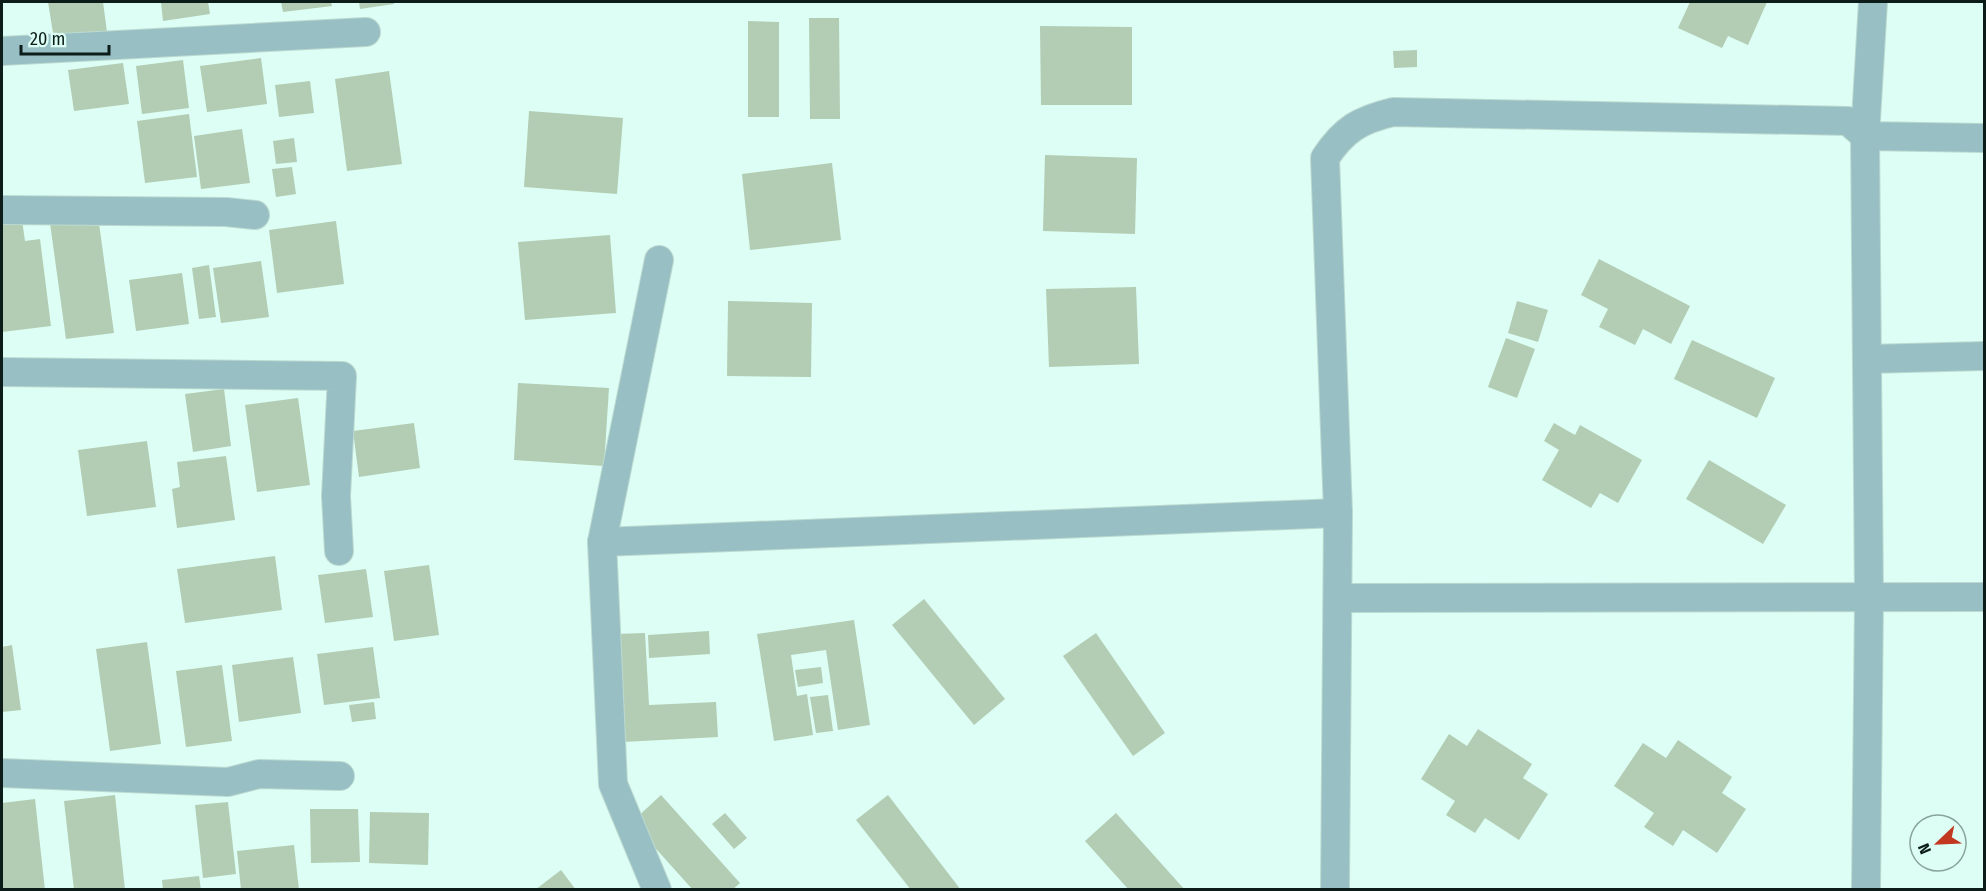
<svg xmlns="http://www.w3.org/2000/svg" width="1986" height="891" font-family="'Fira Sans Condensed',sans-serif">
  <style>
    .building { fill: #b2cdb4 }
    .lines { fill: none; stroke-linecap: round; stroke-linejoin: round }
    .street-casing { stroke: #bcdad1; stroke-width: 30 }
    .street { stroke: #98bfc3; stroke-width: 28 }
  </style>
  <rect width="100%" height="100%" fill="#ddfef4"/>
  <!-- building -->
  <g class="building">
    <path d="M48,2H103L107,32L54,39Z"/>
    <path d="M161,2H208L210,14L163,21Z"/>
    <path d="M281,2H331L332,6L283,12Z"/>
    <path d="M359,2H394V4L360,9Z"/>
    <path d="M1690,2H1767L1748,45L1728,36L1722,48L1678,28Z"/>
    <path d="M809,18H839L840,119H810Z"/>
    <path d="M748,21L779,22V117H748Z"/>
    <path d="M1040,26L1132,27V105H1041Z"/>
    <path d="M1417,50V67L1394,68L1393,51Z"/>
    <path d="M261,58L267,104L207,112L200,66Z"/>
    <path d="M183,60L189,108L142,114L136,66Z"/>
    <path d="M123,63L129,104L74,111L68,70Z"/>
    <path d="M389,71L402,164L347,171L335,79Z"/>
    <path d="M310,81L314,113L279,117L275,85Z"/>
    <path d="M529,111L623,118L617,194L524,187Z"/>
    <path d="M189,114L197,177L145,183L137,121Z"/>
    <path d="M242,129L250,183L201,189L194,136Z"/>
    <path d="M294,138L297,162L276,164L273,141Z"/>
    <path d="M1045,155L1137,158L1135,234L1043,231Z"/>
    <path d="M832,163L841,240L750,250L742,174Z"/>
    <path d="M292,167L296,194L276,197L272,169Z"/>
    <path d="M98,216L114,333L66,339L50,223Z"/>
    <path d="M22,220L25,241L40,239L51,326L2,332V223Z"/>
    <path d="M336,221L344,284L277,293L269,230Z"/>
    <path d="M610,235L616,313L525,320L518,242Z"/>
    <path d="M1599,259L1690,306L1671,344L1643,329L1635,345L1599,327L1608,309L1581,295Z"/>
    <path d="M261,261L269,317L221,323L213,268Z"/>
    <path d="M209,265L216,317L199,319L192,268Z"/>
    <path d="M182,273L189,324L136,331L129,280Z"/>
    <path d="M1136,287L1139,364L1049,367L1046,289Z"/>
    <path d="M728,301L812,303L811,377L727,376Z"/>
    <path d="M1517,301L1548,310L1538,342L1508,333Z"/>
    <path d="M1506,338L1535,349L1517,398L1488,387Z"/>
    <path d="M1692,340L1775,378L1757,418L1674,379Z"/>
    <path d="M518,383L609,388L604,466L514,460Z"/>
    <path d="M224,389L231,446L193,452L185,394Z"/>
    <path d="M298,398L310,485L257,492L245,405Z"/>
    <path d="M414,423L420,468L359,477L353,431Z"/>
    <path d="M1554,423L1575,435L1580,425L1642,460L1618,503L1600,493L1591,508L1542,480L1559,450L1544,441Z"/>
    <path d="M147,441L156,507L87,516L78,450Z"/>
    <path d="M226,456L235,520L177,528L172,489L180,487L177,462Z"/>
    <path d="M1709,460L1786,505L1763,544L1686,499Z"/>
    <path d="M275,556L282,610L185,623L177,569Z"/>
    <path d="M429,565L439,635L394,641L384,571Z"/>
    <path d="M366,569L373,617L325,623L318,575Z"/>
    <path d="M924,599L1005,699L974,725L892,625Z"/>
    <path d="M854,620L870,725L838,730L826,650L791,655L797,696L807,694L813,735L774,741L757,634Z"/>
    <path d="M709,631L710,654L649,658L648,635Z"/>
    <path d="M645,633L649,705L716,702L718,737L623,742L616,634Z"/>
    <path d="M1096,633L1165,733L1133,756L1063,656Z"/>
    <path d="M147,642L161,744L110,751L96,649Z"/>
    <path d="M12,645L21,710L2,712V647Z"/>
    <path d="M373,647L380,698L324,705L317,654Z"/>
    <path d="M293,657L301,713L239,722L232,665Z"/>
    <path d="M222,665L232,741L186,747L176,671Z"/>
    <path d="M821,667L823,683L798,687L795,670Z"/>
    <path d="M828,695L833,731L816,733L810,697Z"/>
    <path d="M374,702L376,719L352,722L349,705Z"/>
    <path d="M1478,729L1532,764L1523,778L1548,794L1519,840L1485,818L1475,833L1446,815L1455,801L1421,779L1449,734L1467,746Z"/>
    <path d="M1678,740L1732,777L1722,793L1746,809L1717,853L1683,830L1673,846L1644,827L1654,813L1614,786L1643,743L1666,758Z"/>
    <path d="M115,795L125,890H74L64,801Z"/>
    <path d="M661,795L740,883L732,890H693L632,822Z"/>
    <path d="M888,795L961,890H911L856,820Z"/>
    <path d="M35,799L45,890H2V803Z"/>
    <path d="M228,802L236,874L203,878L195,805Z"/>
    <path d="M310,809H358L360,862L311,863Z"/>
    <path d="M370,812L429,813L428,865L369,863Z"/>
    <path d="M725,813L747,838L734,849L712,824Z"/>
    <path d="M1116,813L1185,890H1129L1085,841Z"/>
    <path d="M294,845L299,890H241L237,851Z"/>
    <path d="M561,870L576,890H535Z"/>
    <path d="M199,876L201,890H163L162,880Z"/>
  </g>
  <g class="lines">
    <!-- street casing -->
    <g class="street-casing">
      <g id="street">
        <path d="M2,51L366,32"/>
        <path d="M2,210L226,212L255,215"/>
        <path d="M1868,359L1984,356"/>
        <path d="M2,372L342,376L336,496L339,551"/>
        <path d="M602,542L1338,513"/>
        <path d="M1338,598L1984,597"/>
        <path d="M2,773L228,782L259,774L340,776"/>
        <path d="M657,890L613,784L602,542L659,260"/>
        <path d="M1335,890L1338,513L1325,158C1344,129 1360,120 1393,112L1848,121L1865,136L1984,138"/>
        <path d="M1866,890L1869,599L1865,136L1873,2"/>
      </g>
    </g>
    <!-- street -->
    <use href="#street" class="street"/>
  </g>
  <!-- border -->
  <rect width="1986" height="891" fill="none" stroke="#0c1c18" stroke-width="6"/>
  <!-- north arrow -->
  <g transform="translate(1938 843) rotate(247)"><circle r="28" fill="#ddfef4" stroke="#89a49c" stroke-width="1.5"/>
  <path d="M0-4.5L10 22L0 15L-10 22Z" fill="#c2371f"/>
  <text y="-9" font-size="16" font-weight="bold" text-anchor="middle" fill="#0c1c18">N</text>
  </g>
  <!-- scale -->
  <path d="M21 45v9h88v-9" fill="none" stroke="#0c1c18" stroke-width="3"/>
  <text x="30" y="45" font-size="18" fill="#0c1c18" stroke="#ddfef4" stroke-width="4.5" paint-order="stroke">20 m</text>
</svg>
